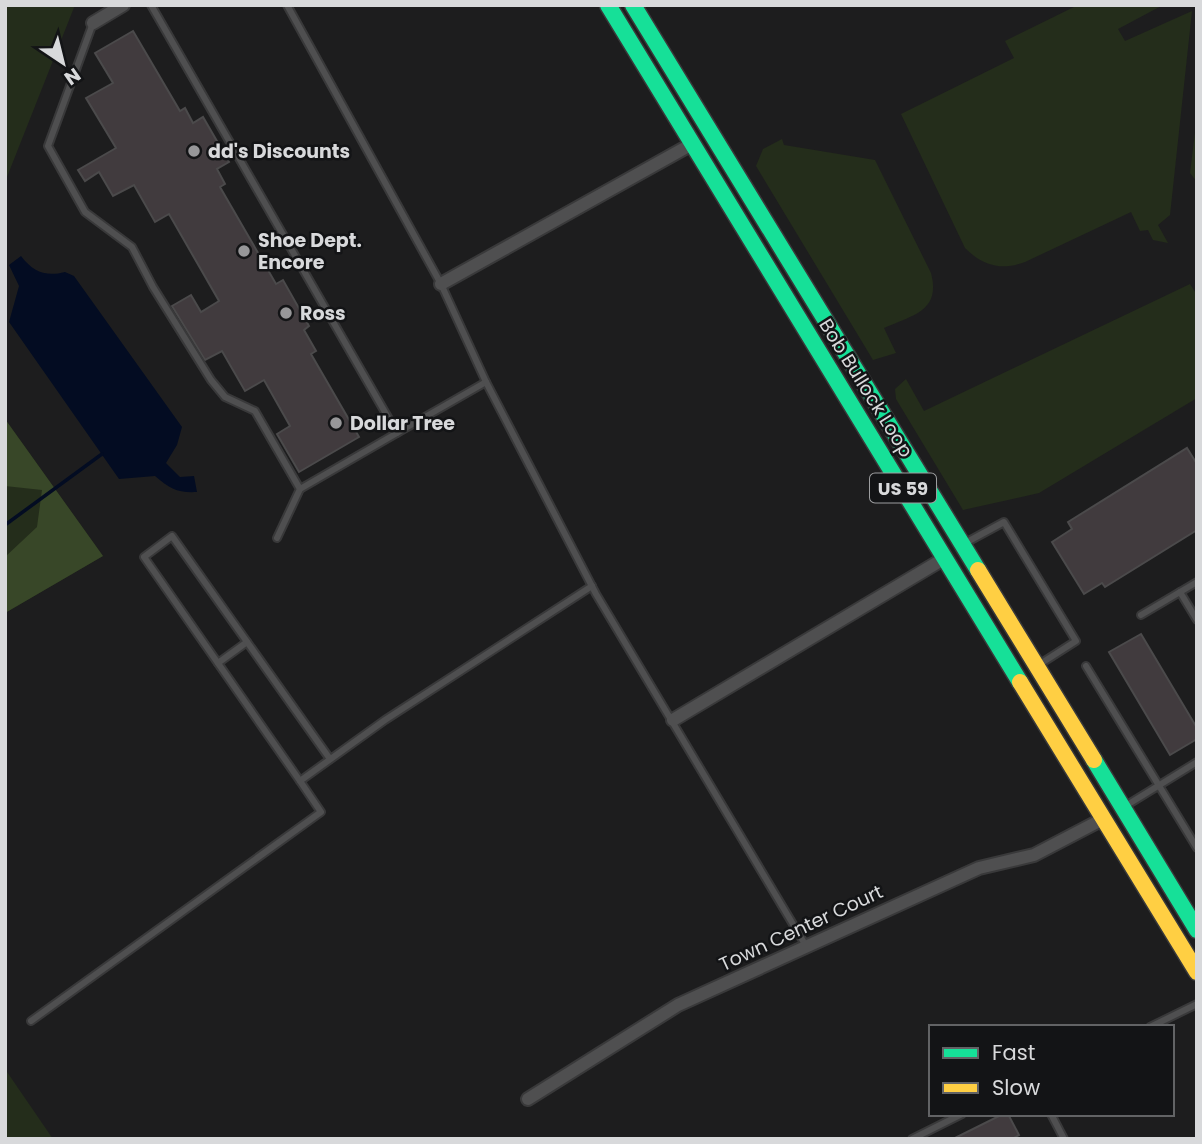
<svg xmlns="http://www.w3.org/2000/svg" width="1202" height="1144" font-family="Poppins,sans-serif">
  <style>
    .green { fill: #242d1b }
    .forest { fill: #384728 }
    .water { fill: #030c22 }
    .lines { fill: none; stroke-linecap: round; stroke-linejoin: round }
    .stream { stroke: #030c22; stroke-width: 3.5 }
    .building { fill: #413b3e; stroke: #4b4a4b; stroke-width: 2 }
    .lane-casing { stroke: #39393a; stroke-width: 10 }
    .street-casing { stroke: #39393a; stroke-width: 16 }
    .fast-casing { stroke: #39393a; stroke-width: 19 }
    .slow-casing { stroke: #39393a; stroke-width: 19 }
    .lane { stroke: #4f4f50; stroke-width: 6 }
    .street { stroke: #4f4f50; stroke-width: 12 }
    .fast { stroke: #16e098; stroke-width: 16 }
    .slow { stroke: #ffcf43; stroke-width: 16 }
    .poi-dot { fill: #979799; stroke: #131416; stroke-width: 2.5 }
    .labels { text-anchor: middle; dominant-baseline: central; stroke-width: 5; stroke-linejoin: round; paint-order: stroke }
    .shield { fill: #131416; stroke: #9d9ea0; stroke-width: 2 }
    .shield-label { font-size: 18px; font-weight: bold; fill: #d8d9db }
    .poi-label { font-size: 19px; font-weight: bold; fill: #d8d9db; stroke: #131416; text-anchor: start }
    .street-label { font-size: 19px; fill: #d8d9db; stroke: #131416 }
  </style>
  <rect width="100%" height="100%" fill="#1d1d1e"/>
  <!-- green -->
  <g class="green">
    <path d="M5,5H75L5,182Z"/>
    <path d="M1078,5H1163L1118,29L1125,41L1192,11L1170,215L1158,225L1168,243L1153,240L1148,230L1140,231L1131,212L1025,262C1002,271 983,266 965,248L901,114L1014,58L1005,41Z"/>
    <path d="M1197,116V182L1190,173Z"/>
    <path d="M782,139L784,145L875,160L931,273C941,311 913,315 884,328L896,353L873,360L756,166L763,149Z"/>
    <path d="M1190,284L1197,295V398L1039,493L963,510L896,399L895,389L906,379L924,411Z"/>
    <path d="M5,419L103,556L5,613Z"/>
    <path d="M5,1069L53,1139H5Z"/>
  </g>
  <!-- forest -->
  <path class="forest" d="M5,419L103,556L5,613V557L37,527L42,490L5,486Z"/>
  <!-- water -->
  <path class="water" d="M21,256C33,272 46,277 65,272L74,276L182,427L177,445L166,463L180,477L194,476L197,492C178,493 170,489 155,476L119,479L9,322L19,286L9,265Z"/>
  <g class="lines">
    <!-- stream -->
    <path class="stream" d="M5,525L102,454"/>
  </g>
  <!-- building -->
  <g class="building">
    <path d="M133,31L180,111L185,108L193,123L203,117L229,162L217,169L225,184L220,187L276,284L283,280L309,326L304,330L316,351L311,354L359,437L299,472L277,434L290,426L264,380L245,391L222,351L205,360L172,306L191,295L201,312L219,301L169,214L155,222L134,185L113,196L99,172L85,181L78,170L116,148L86,98L113,83L95,53Z"/>
    <path d="M1187,448L1197,464V530L1105,587L1102,583L1084,594L1052,542L1072,529L1068,522Z"/>
    <path d="M1141,634L1197,728V739L1170,755L1109,652Z"/>
    <path d="M1003,1114H1008L1019,1135L1012,1139H953Z"/>
  </g>
  <g class="lines">
    <!-- lane casing -->
    <g class="lane-casing">
      <g id="lane">
        <path d="M151,5L397,433L486,382L441,284L287,5"/>
        <path d="M93,23L48,146L85,212L132,247L153,287L211,380L225,397L255,411L300,489L277,538"/>
        <path d="M486,382L596,594L806,946"/>
        <path d="M300,489L397,433"/>
        <path d="M967,542L1004,522L1076,641L1040,664"/>
        <path d="M1197,582L1180,592L1197,620"/>
        <path d="M1141,615L1180,592"/>
        <path d="M218,663L247,642"/>
        <path d="M1086,666L1197,848"/>
        <path d="M300,781L144,557L172,536L330,759"/>
        <path d="M1127,805L1197,762"/>
        <path d="M31,1021L321,812L300,781L385,720L592,586"/>
        <path d="M1150,1027L1197,1004"/>
        <path d="M1051,1114L1064,1139"/>
        <path d="M912,1139L962,1114"/>
      </g>
    </g>
    <!-- street casing -->
    <g class="street-casing">
      <g id="street">
        <path d="M93,23L123,5"/>
        <path d="M441,284L692,144"/>
        <path d="M673,720L945,558"/>
        <path d="M528,1099L678,1005L979,868L1034,855L1103,819"/>
      </g>
    </g>
    <!-- fast casing -->
    <g class="fast-casing">
      <g id="fast">
        <path d="M608,5L1020,682"/>
        <path d="M633,5L978,570"/>
        <path d="M1094,760L1197,930"/>
      </g>
    </g>
    <!-- slow casing -->
    <g class="slow-casing">
      <g id="slow">
        <path d="M978,570L1094,760"/>
        <path d="M1020,682L1197,972"/>
      </g>
    </g>
    <!-- lane -->
    <use href="#lane" class="lane"/>
    <!-- street -->
    <use href="#street" class="street"/>
    <!-- fast -->
    <use href="#fast" class="fast"/>
    <!-- slow -->
    <use href="#slow" class="slow"/>
  </g>
  <!-- markers -->
  <g class="poi-dot">
    <circle cx="194" cy="151" r="7"/>
    <circle cx="244" cy="251" r="7"/>
    <circle cx="286" cy="313" r="7"/>
    <circle cx="336" cy="423" r="7"/>
  </g>
  <g class="labels">
    <!-- shield labels -->
    <rect class="shield" x="870" y="473.5" width="66" height="29" rx="5"/>
    <g class="shield-label">
      <text x="903" y="488">US 59</text>
    </g>
    <!-- poi labels -->
    <g class="poi-label">
      <text x="208" y="151">dd's Discounts</text>
      <text x="258" y="240">Shoe Dept.<tspan x="258" dy="22">Encore</tspan></text>
      <text x="300" y="313">Ross</text>
      <text x="350" y="423">Dollar Tree</text>
    </g>
    <!-- street labels -->
    <g class="street-label">
      <text transform="translate(866 388) rotate(58)">Bob Bullock Loop</text>
      <text transform="translate(801 928) rotate(-25)">Town Center Court</text>
    </g>
  </g>
  <!-- border -->
  <rect width="1202" height="1144" fill="none" stroke="#d8d9db" stroke-width="14"/>
  <!-- legend -->
  <rect x="929" y="1025" width="245" height="91" fill="#131416" stroke="#626365" stroke-width="2"/>
  <rect x="943" y="1048" width="35" height="10" fill="#16e098" stroke="#626365" stroke-width="2"/>
  <text x="992" y="1060" font-size="21" fill="#d8d9db">Fast</text>
  <rect x="943" y="1083" width="35" height="10" fill="#ffcf43" stroke="#626365" stroke-width="2"/>
  <text x="992" y="1095" font-size="21" fill="#d8d9db">Slow</text>
  <!-- north arrow -->
  <g transform="translate(63 63) rotate(145)" stroke="#131416" stroke-width="5" paint-order="stroke">
  <path d="M0-5L12 26L0 18L-12 26Z" fill="#d8d9db"/>
  <text y="-10" font-size="19" font-weight="bold" text-anchor="middle" fill="#d8d9db">N</text>
  </g>
</svg>
